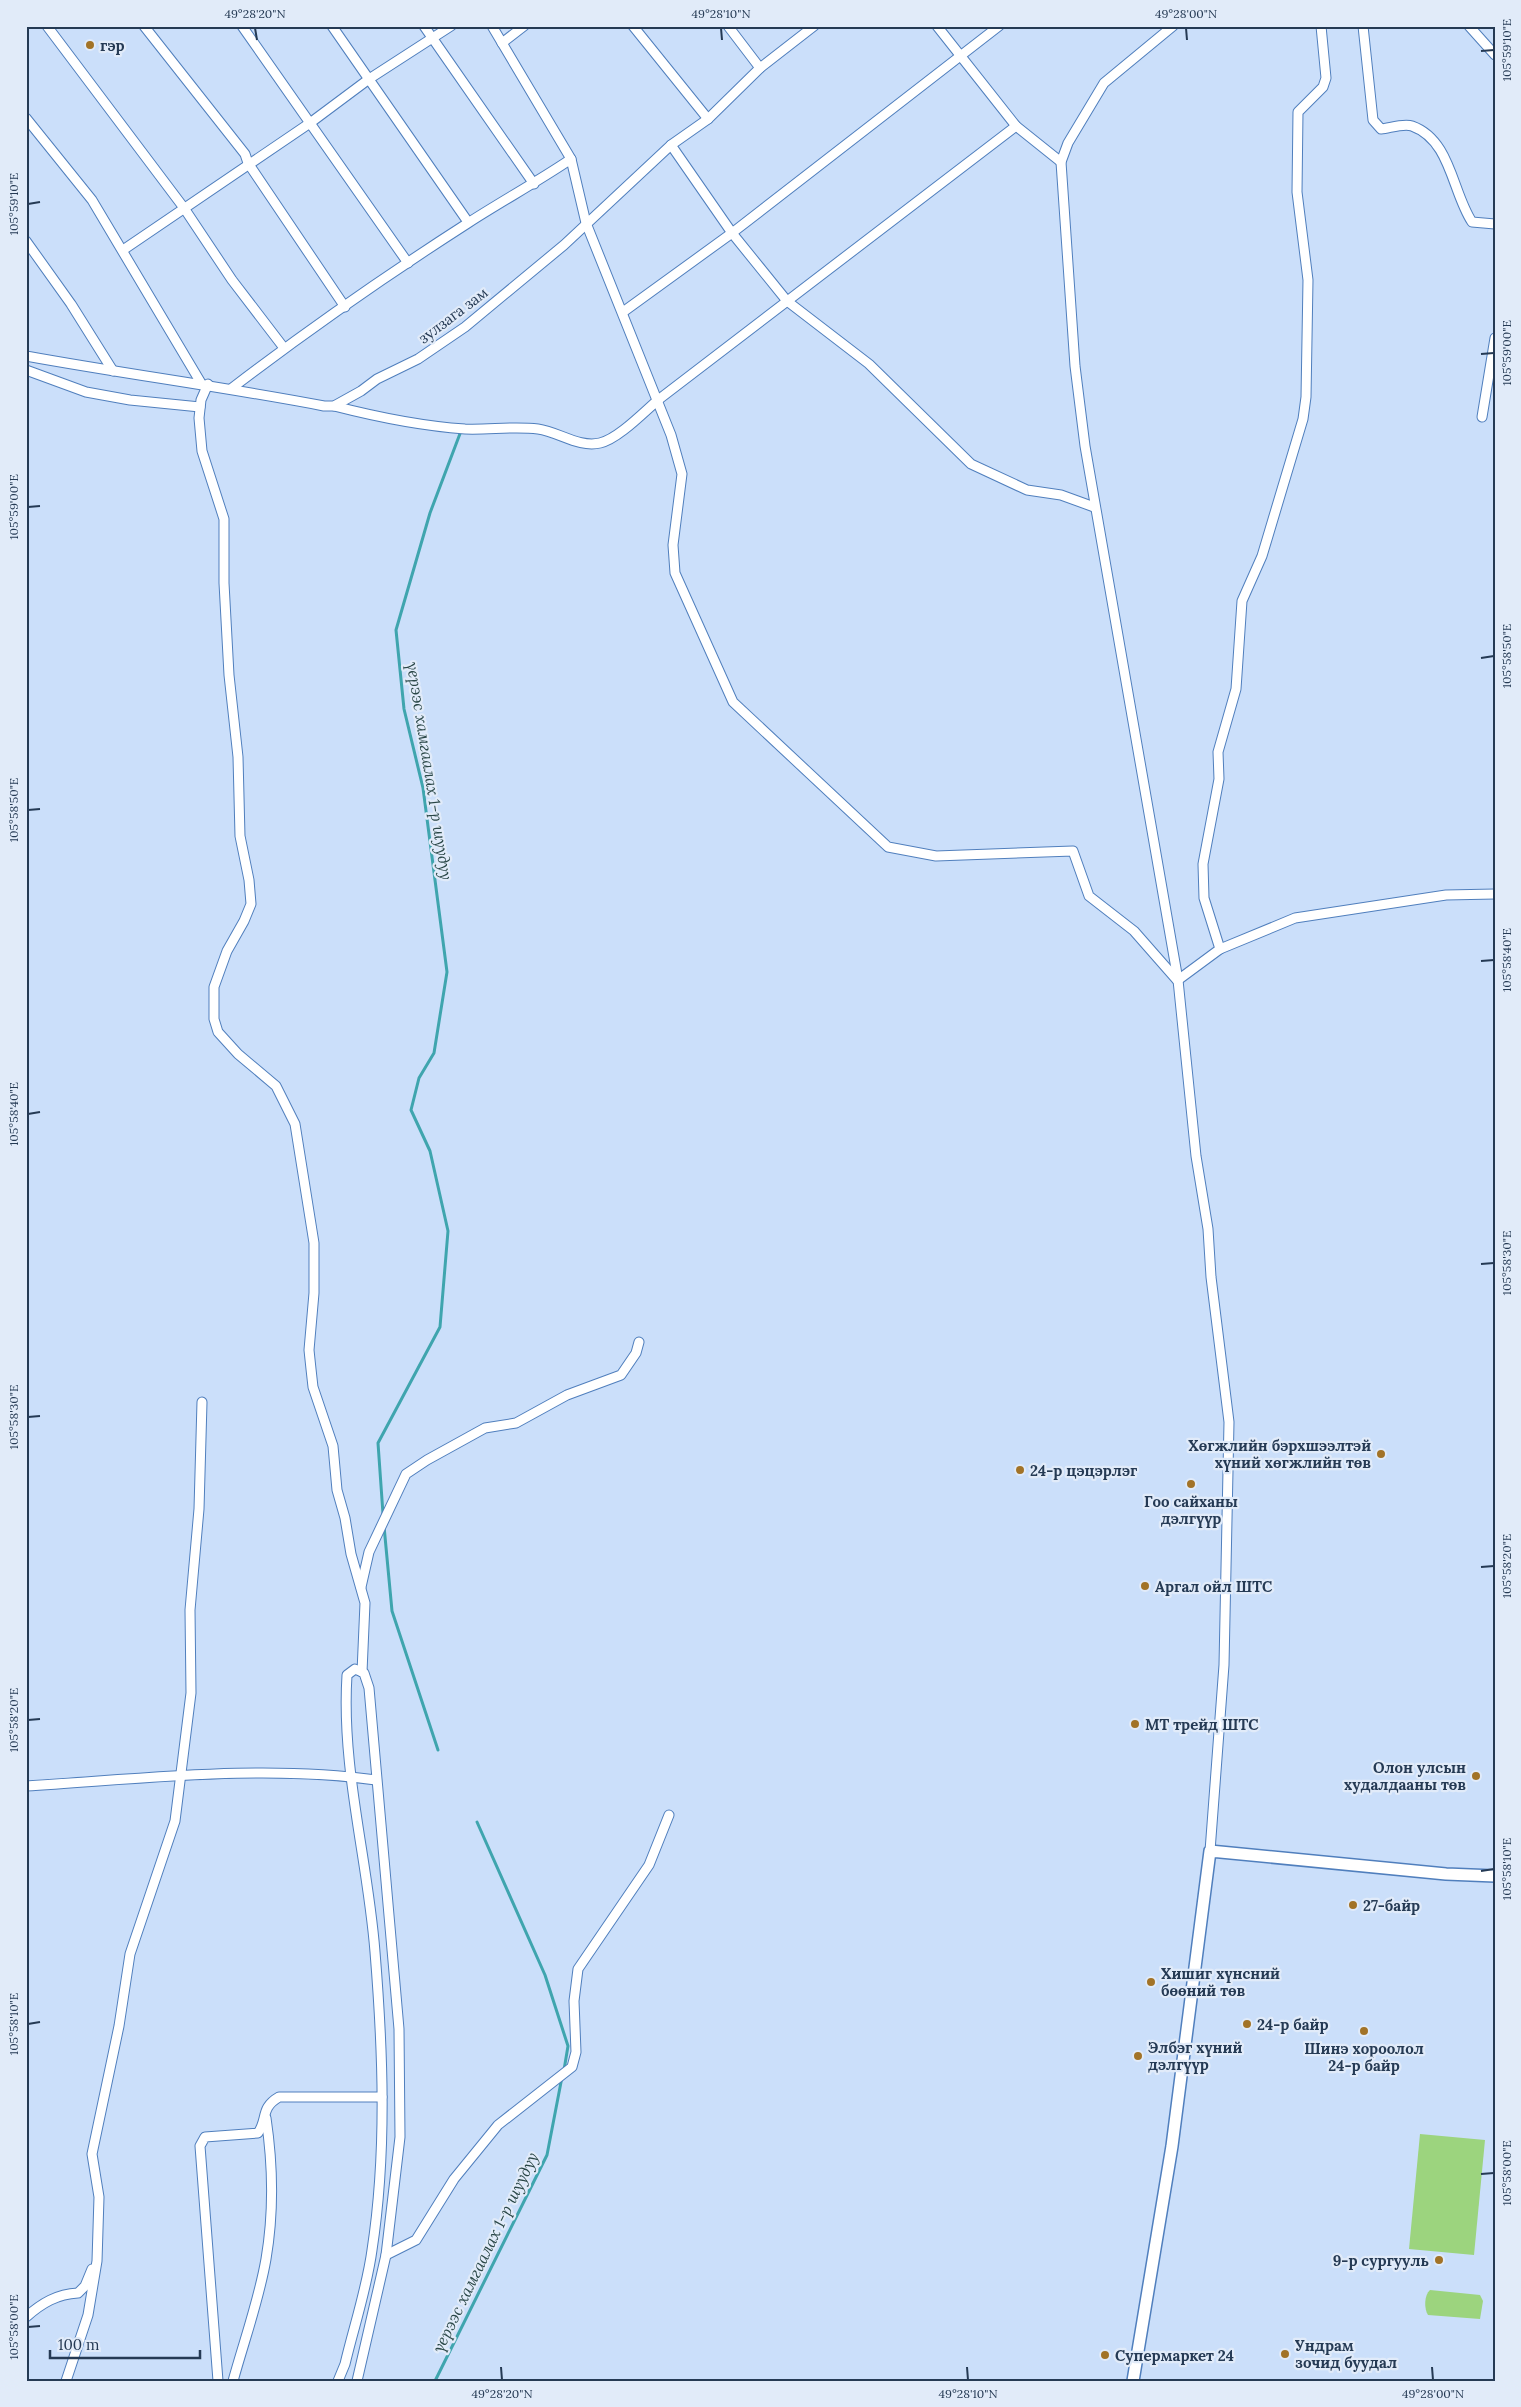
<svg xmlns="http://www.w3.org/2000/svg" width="1521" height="2407" font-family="Lora,serif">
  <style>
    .garden { fill: #9cd47e }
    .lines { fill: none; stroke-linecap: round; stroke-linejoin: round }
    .stream { stroke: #3fa5ae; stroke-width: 3 }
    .minor-casing { stroke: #507fbd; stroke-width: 11 }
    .tertiary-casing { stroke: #507fbd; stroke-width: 14 }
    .minor { stroke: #fff; stroke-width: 9 }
    .tertiary { stroke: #fff; stroke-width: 11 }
    .ticks { fill: none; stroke: #253a54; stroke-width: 2 }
    .poi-dot { fill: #a27327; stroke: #e1ebf9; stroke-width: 2 }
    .labels { text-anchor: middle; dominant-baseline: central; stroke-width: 4.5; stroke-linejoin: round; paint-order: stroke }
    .poi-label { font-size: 15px; font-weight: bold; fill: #253a54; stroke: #e1ebf9; text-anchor: start }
    .street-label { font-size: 15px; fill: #253a54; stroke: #e1ebf9 }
    .water-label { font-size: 16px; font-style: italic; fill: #2a4747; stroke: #e1ebf9 }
    .neatline { fill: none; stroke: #253a54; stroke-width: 2 }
    .ticks-label { font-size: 12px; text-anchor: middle; fill: #253a54 }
  </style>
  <rect width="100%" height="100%" fill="#cbdffa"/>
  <!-- garden -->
  <g class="garden">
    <path d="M1420,2134L1485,2140L1474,2255L1409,2249Z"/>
    <path d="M1430,2290L1480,2295L1483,2301L1480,2319L1428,2315C1424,2309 1424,2295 1430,2290Z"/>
  </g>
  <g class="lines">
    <!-- stream -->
    <g class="stream">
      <path d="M383,1514L378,1443L440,1327L448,1231L430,1151L411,1110L419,1078L434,1053L447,972L423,788L404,709L396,630L430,513L461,431"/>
      <path d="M384,1526L392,1611L438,1750"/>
      <path d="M477,1822L545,1975L568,2046L564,2070"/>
      <path d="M435,2381L547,2155L562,2077"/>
    </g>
    <!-- minor casing -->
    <g class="minor-casing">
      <g id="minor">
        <path d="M47,26L184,208L232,280L284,348"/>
        <path d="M144,26L245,154L248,163L345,307"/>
        <path d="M242,26L408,263"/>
        <path d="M332,26L468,222"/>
        <path d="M424,26L534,184"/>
        <path d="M492,26L571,159L586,223L671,435L682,474L673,545L675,573L733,702L888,847L936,856L1073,851L1089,896L1134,931L1177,980"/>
        <path d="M633,26L708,119"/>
        <path d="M728,26L760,68"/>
        <path d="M937,26L1016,126L1061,162"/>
        <path d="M1173,26L1104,83L1068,143L1061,162L1075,366L1085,446L1178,980L1196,1156L1208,1229L1211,1277L1229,1422L1224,1665L1210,1851"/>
        <path d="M1363,26L1373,120L1381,129C1390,128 1404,123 1412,126C1451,140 1452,192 1472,222L1495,224"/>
        <path d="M1469,26L1495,55"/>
        <path d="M502,43L524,26"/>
        <path d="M26,118L92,200L201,383"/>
        <path d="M671,145L732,233L787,301L869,364L971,464L1027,490L1061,495L1094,507"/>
        <path d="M26,241L71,304L113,371"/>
        <path d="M123,250L310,123L369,79L451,26"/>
        <path d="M623,312L732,233L999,26"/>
        <path d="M26,356C125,374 225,387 324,406H334L361,391L377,379L418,359L465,327L564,245L671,145L708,119L760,68L814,26"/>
        <path d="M26,370L86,392L130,400L200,407"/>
        <path d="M208,384L201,400L199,418L202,451L224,519V583L229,675L238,757L240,836L249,880L251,904L244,921L227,951L214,987V1019L218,1032L238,1054L276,1086L295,1124L314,1243V1293L309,1350L311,1369L313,1387L333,1446L337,1490L345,1518L351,1554L365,1603L362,1672"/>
        <path d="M232,388C308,330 387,275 468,223C502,201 537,182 571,159"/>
        <path d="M334,406C377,417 421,426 465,429C489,430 514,426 538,429C559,432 579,448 600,443C618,439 644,412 658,400L1016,126"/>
        <path d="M1482,417L1495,338"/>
        <path d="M1220,949L1295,918L1446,895L1495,894"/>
        <path d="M1178,980L1220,949L1204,898L1203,864L1219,779L1218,752L1236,689L1242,601L1262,556L1303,419L1306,397L1308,280L1297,192L1298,112L1323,87L1326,78L1321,26"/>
        <path d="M361,1587L369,1552L406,1474L427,1460L485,1428L516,1423L567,1395L621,1375L636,1353L639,1342"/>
        <path d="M26,1786C141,1779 263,1764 376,1780"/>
        <path d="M386,2255L416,2240L454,2179L498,2125L572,2067L576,2052L574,2001L578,1969L649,1865L669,1815"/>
        <path d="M26,2317C42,2303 57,2294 78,2293L85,2286L92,2269"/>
        <path d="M66,2381L88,2315L97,2261L99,2197L92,2154L119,2026L130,1954L175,1821L191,1693L190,1610L199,1509L202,1402"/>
        <path d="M218,2381L200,2146L205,2137L258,2133C268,2119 260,2108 279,2097H382"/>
        <path d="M233,2381C244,2341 259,2300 266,2259C274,2212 273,2165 266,2118"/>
        <path d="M338,2381L345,2364C354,2326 367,2288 372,2250C387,2152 383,2051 375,1952C368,1860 341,1769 347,1675L355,1669L364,1673L369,1688L399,2029L400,2137L386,2255L357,2381"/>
      </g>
    </g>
    <!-- tertiary casing -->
    <g class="tertiary-casing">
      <path id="tertiary" d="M1133,2381L1172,2146L1210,1851L1446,1874L1495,1876"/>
    </g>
    <!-- minor -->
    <use href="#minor" class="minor"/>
    <!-- tertiary -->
    <use href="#tertiary" class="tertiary"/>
  </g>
  <!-- ticks -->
  <path class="ticks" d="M255,28L257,40M721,28L722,40M1186,28L1187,40M1481,51L1494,50M28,204L40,202M1481,354L1494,353M28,507L40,506M1481,658L1494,656M28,810L40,809M1481,961L1494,960M28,1114L40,1112M1481,1264L1494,1263M28,1417L40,1416M1481,1567L1494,1566M28,1720L40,1719M1481,1871L1494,1869M28,2024L40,2022M1481,2174L1494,2173M28,2327L40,2326M501,2367L502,2380M967,2367L968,2380M1432,2367L1433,2380"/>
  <!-- markers -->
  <g class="poi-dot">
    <circle cx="90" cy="45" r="5"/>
    <circle cx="1381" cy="1454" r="5"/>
    <circle cx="1020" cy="1470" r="5"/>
    <circle cx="1191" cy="1484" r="5"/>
    <circle cx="1145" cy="1586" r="5"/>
    <circle cx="1135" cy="1724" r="5"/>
    <circle cx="1476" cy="1776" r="5"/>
    <circle cx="1353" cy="1905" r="5"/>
    <circle cx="1151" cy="1982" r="5"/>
    <circle cx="1247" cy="2024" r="5"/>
    <circle cx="1364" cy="2031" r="5"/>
    <circle cx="1138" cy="2056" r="5"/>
    <circle cx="1439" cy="2260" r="5"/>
    <circle cx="1285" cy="2354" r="5"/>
    <circle cx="1105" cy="2355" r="5"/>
  </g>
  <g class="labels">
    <!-- poi labels -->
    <g class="poi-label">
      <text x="100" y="45">гэр</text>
      <text x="1371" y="1445" text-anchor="end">Хөгжлийн бэрхшээлтэй<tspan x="1371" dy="17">хүний хөгжлийн төв</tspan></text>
      <text x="1030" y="1470">24-р цэцэрлэг</text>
      <text x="1191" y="1501" text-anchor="middle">Гоо сайханы<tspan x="1191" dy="17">дэлгүүр</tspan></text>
      <text x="1155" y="1586">Аргал ойл ШТС</text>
      <text x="1145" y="1724">МТ трейд ШТС</text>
      <text x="1466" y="1767" text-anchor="end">Олон улсын<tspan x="1466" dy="17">худалдааны төв</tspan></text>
      <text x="1363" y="1905">27-байр</text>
      <text x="1161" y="1973">Хишиг хүнсний<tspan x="1161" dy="17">бөөний төв</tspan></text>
      <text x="1257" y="2024">24-р байр</text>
      <text x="1148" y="2047">Элбэг хүний<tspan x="1148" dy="17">дэлгүүр</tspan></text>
      <text x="1364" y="2048" text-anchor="middle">Шинэ хороолол<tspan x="1364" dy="17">24-р байр</tspan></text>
      <text x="1429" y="2260" text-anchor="end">9-р сургууль</text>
      <text x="1295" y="2345">Ундрам<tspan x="1295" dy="17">зочид буудал</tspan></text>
      <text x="1115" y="2355">Супермаркет 24</text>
    </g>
    <!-- street labels -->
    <g class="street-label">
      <text transform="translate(453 315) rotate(-37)">зулзага зам</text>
    </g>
    <!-- water labels -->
    <g class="water-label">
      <text transform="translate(430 771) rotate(81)">үерээс хамгаалах 1-р шуудуу</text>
      <text transform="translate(485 2252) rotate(-64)">үерээс хамгаалах 1-р шуудуу</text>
    </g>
  </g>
  <!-- border -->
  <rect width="1521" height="2407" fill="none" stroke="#e1ebf9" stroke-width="55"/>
  <!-- scale -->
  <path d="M50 2350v8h150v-8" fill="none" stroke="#253a54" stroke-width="2.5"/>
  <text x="58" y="2350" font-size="15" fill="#253a54" stroke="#e1ebf9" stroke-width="4" paint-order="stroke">100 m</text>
  <rect x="28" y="28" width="1466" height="2352" class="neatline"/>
  <g class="ticks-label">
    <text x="255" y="18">49°28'20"N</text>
    <text x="721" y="18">49°28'10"N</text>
    <text x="1186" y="18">49°28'00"N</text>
    <text transform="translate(1507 50) rotate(-90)" y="4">105°59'10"E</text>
    <text transform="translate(14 204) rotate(-90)" y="4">105°59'10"E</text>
    <text transform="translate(1507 353) rotate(-90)" y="4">105°59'00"E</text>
    <text transform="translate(14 507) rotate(-90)" y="4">105°59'00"E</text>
    <text transform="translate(1507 656) rotate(-90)" y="4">105°58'50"E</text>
    <text transform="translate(14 810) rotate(-90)" y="4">105°58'50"E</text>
    <text transform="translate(1507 960) rotate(-90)" y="4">105°58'40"E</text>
    <text transform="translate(14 1114) rotate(-90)" y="4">105°58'40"E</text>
    <text transform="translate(1507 1263) rotate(-90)" y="4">105°58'30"E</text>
    <text transform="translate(14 1417) rotate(-90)" y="4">105°58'30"E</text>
    <text transform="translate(1507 1566) rotate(-90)" y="4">105°58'20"E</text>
    <text transform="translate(14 1720) rotate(-90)" y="4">105°58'20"E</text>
    <text transform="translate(1507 1869) rotate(-90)" y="4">105°58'10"E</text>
    <text transform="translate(14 2024) rotate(-90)" y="4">105°58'10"E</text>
    <text transform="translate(1507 2173) rotate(-90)" y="4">105°58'00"E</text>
    <text transform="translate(14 2327) rotate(-90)" y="4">105°58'00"E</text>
    <text x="502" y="2398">49°28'20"N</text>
    <text x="968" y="2398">49°28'10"N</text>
    <text x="1433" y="2398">49°28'00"N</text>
  </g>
</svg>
